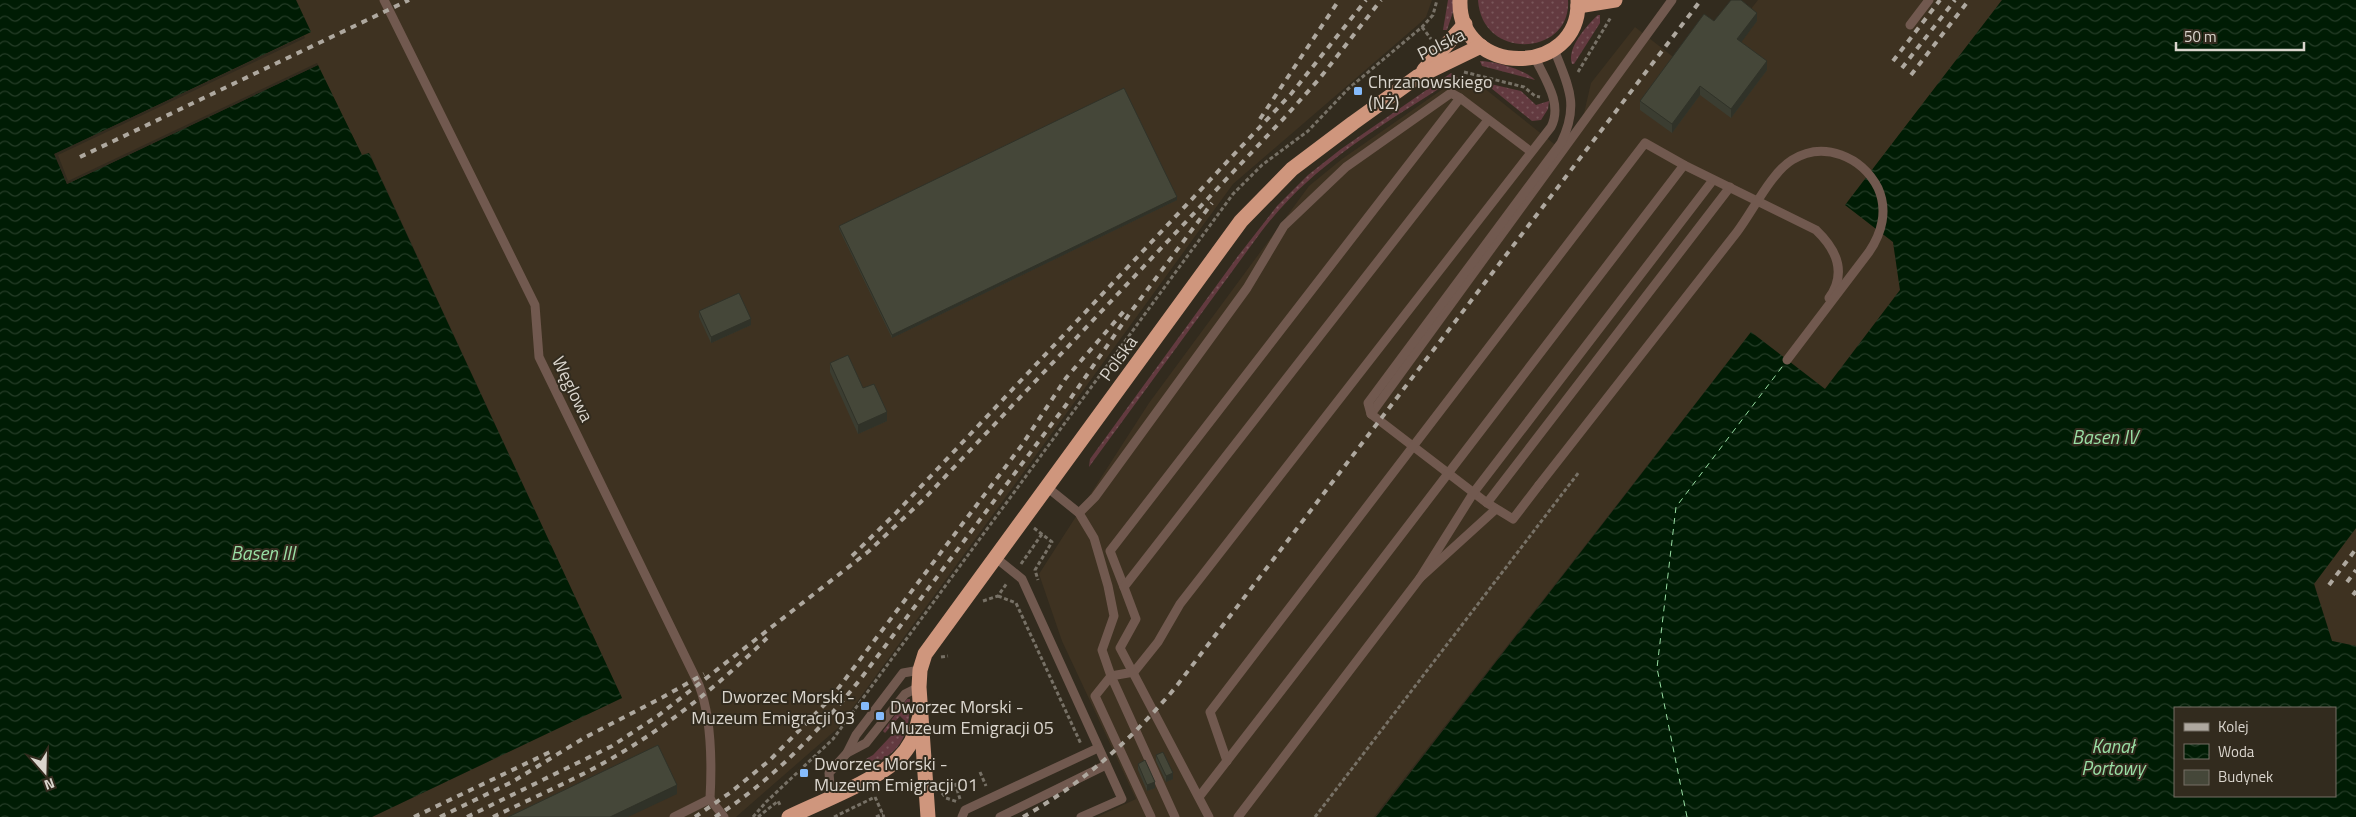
<svg xmlns="http://www.w3.org/2000/svg" width="2356" height="817" font-family="'Titillium Web',sans-serif">
  <style>
    .built { fill: #3e3221 }
    .grass { fill: url(#grass-dots) }
    .water { fill: url(#water-waves); fill-rule: evenodd }
    .pier { fill: #322b1e }
    .lines { fill: none; stroke-linecap: round; stroke-linejoin: round }
    .ferry { stroke: #99dfa4; stroke-width: 1; stroke-dasharray: 6 5; stroke-linecap: butt }
    .path { stroke: #777166; stroke-width: 3; stroke-dasharray: 4 2.5; stroke-linecap: butt }
    .lane { stroke: #71594f; stroke-width: 9 }
    .highway { stroke: #cf967d; stroke-width: 15 }
    .rail { stroke: #aea89f; stroke-width: 4; stroke-dasharray: 6 6; stroke-linecap: butt }
    .lane-bridge { stroke: #71594f; stroke-width: 9 }
    .wall { fill: #3b3d31 }
    .shaded-wall { fill: #303228 }
    .building { fill: #454739; stroke: #303228 }
    .poi-dot { fill: #85bbfb; stroke: #322b1e; stroke-width: 2 }
    .labels { text-anchor: middle; dominant-baseline: central; stroke-width: 4; stroke-linejoin: round; paint-order: stroke }
    .street-label { font-size: 18px; fill: #dad5cd; stroke: #322b1e }
    .poi-label { font-size: 18px; fill: #dad5cd; stroke: #322b1e; text-anchor: start }
    .water-label { font-size: 19px; font-style: italic; fill: #99dfa4; stroke: #322b1e }
  </style>
  <defs>
    <pattern id="grass-dots" width="8" height="8" patternUnits="userSpaceOnUse" patternTransform="scale(1.25)"><rect width="8" height="8" fill="#633a40"/><path d="M2 2h.1M6 6h.1" fill="none" stroke="#79565a" stroke-width="1.8" stroke-linecap="round"/></pattern>
    <pattern id="water-waves" width="16" height="10" patternUnits="userSpaceOnUse" patternTransform="scale(1.25)"><rect width="16" height="10" fill="#001c04"/><path d="M0 5q4-4 8 0t8 0" fill="none" stroke="#253c27"/></pattern>
  </defs>
  <rect width="100%" height="100%" fill="#322b1e"/>
  <!-- built -->
  <g class="built">
    <path d="M296,0H1432L1426,17L1420,23L1233,184L838,728L736,817H372L622,698L370,154L362,155L317,65L67,184L54,154L311,32Z"/>
    <path d="M1758,0H2002L1846,205L1893,242L1900,290L1825,389L1751,332L1374,817H1097L1136,799L1062,641L1039,574L1149,403L1309,186L1342,159L1450,84H1479L1563,151L1582,122L1591,83L1635,27L1677,60L1714,30L1747,14Z"/>
    <path d="M2356,528V646L2332,641L2314,583Z"/>
  </g>
  <!-- grass -->
  <g class="grass">
    <path d="M1448,0H1453V12L1447,30H1443Z"/>
    <path d="M1478,0H1568C1572,56 1482,62 1478,0Z"/>
    <path d="M1598,15H1600V23L1574,64H1572C1566,48 1588,24 1598,15Z"/>
    <path d="M1480,61C1494,61 1526,70 1535,80L1482,66Z"/>
    <path d="M1451,73L1460,79H1454C1405,111 1351,142 1307,182C1290,197 1275,214 1261,232L1089,467L1090,459L1238,256L1277,206L1308,175L1341,149Z"/>
    <path d="M1469,79L1521,91L1536,105L1549,101L1548,109L1541,120L1532,121L1491,88Z"/>
    <path d="M907,699H910C910,735 901,755 865,767L866,759L873,755L905,721L900,716L885,733L883,731Z"/>
  </g>
  <!-- water -->
  <g class="water">
    <path d="M0,0H296L311,32L55,154L67,184L318,65L362,155L369,153L622,698L372,817H0Z"/>
    <path d="M2002,0H2356V528L2314,584L2332,641L2356,646V817H1376L1751,332L1825,389L1900,290L1893,242L1845,205ZM2175,708H2335V796H2175Z"/>
  </g>
  <!-- pier -->
  <path class="pier" d="M304,36L305,38L58,155L68,181L317,63L318,65L67,184L54,154Z"/>
  <g class="lines">
    <!-- ferry -->
    <path class="ferry" d="M1687,817L1657,668L1676,507L1785,363"/>
    <!-- path -->
    <g class="path">
      <path d="M1422,27L1431,39"/>
      <path d="M1464,72L1524,87L1535,96L1540,97"/>
      <path d="M1578,72L1611,17"/>
      <path d="M1034,528L1052,542L1035,570L1038,580"/>
      <path d="M1021,564L1042,534"/>
      <path d="M998,596L1016,603L1081,744"/>
      <path d="M983,601L998,596L1007,583"/>
      <path d="M941,657L948,656"/>
      <path d="M980,772L986,786"/>
      <path d="M955,783L960,799"/>
      <path d="M942,793L946,798L958,802"/>
      <path d="M875,797L884,817"/>
      <path d="M753,817L766,802L833,739L1233,194L1262,165L1308,131L1348,89L1422,27L1433,15L1437,0"/>
      <path d="M758,817L778,801L780,805"/>
      <path d="M834,817L875,797"/>
      <path d="M876,817L883,814"/>
      <path d="M1315,817L1579,472"/>
    </g>
    <!-- lane -->
    <g class="lane">
      <path d="M384,0L535,305L539,357L699,685C712,719 712,763 710,799"/>
      <path d="M1910,25L1929,0"/>
      <path d="M1371,414L1672,0"/>
      <path d="M1539,485L1513,519L1487,503L1371,414L1368,403L1561,143C1580,104 1568,86 1554,49"/>
      <path d="M1048,488L1079,513L1094,538L1108,586L1114,616L1102,650L1111,676L1175,817"/>
      <path d="M1487,503L1730,187"/>
      <path d="M1079,513L1095,497L1247,288L1284,226L1346,167L1451,93L1460,98L1530,151"/>
      <path d="M996,558L1022,579L1122,799L1081,817"/>
      <path d="M1420,578L1474,492L1713,180"/>
      <path d="M1124,587L1110,551L1460,98"/>
      <path d="M847,753L866,743L905,694L919,687"/>
      <path d="M1227,761L1210,712L1645,143L1684,165"/>
      <path d="M831,797L829,773L847,753L856,735L903,673L920,670"/>
      <path d="M1199,797L1362,586L1684,165L1816,230C1837,250 1847,273 1829,298"/>
      <path d="M710,799L724,817"/>
      <path d="M674,817L710,799"/>
      <path d="M962,817L965,810L1098,748"/>
      <path d="M1000,817L1106,765"/>
      <path d="M1151,817L1095,696L1111,676L1134,672L1158,642L1180,604L1551,127C1563,104 1545,79 1535,58"/>
      <path d="M1209,817L1120,648L1136,619L1124,587L1488,120"/>
      <path d="M1238,817L1420,578L1496,509"/>
    </g>
    <!-- highway -->
    <g class="highway">
      <path d="M1460,0C1457,77 1581,79 1578,0"/>
      <path d="M1578,6L1615,0"/>
      <path d="M1424,70L1465,24"/>
      <path d="M789,817C818,803 877,780 898,759C910,748 916,734 919,719"/>
      <path d="M928,817L919,687L920,670L925,654L1241,221L1292,169L1353,123L1417,77L1481,46"/>
    </g>
    <!-- rail -->
    <g class="rail">
      <path d="M1893,61L1940,0"/>
      <path d="M1902,68L1955,0"/>
      <path d="M1911,75L1969,0"/>
      <path d="M1260,119L1339,0"/>
      <path d="M80,157L409,0"/>
      <path d="M852,556L895,514L1291,94L1366,0"/>
      <path d="M2347,582L2356,570"/>
      <path d="M2329,585L2356,549"/>
      <path d="M2353,595L2356,591"/>
      <path d="M414,817L550,752"/>
      <path d="M440,817L512,782L584,738L663,697L704,674"/>
      <path d="M467,817L612,746L659,715L869,551L925,498L1286,116L1320,78L1381,0"/>
      <path d="M493,817C528,800 565,784 600,765C662,731 717,687 767,638"/>
      <path d="M695,817L731,792L770,760L831,698L1022,445L1066,378L1125,310"/>
      <path d="M715,817C773,780 820,730 862,677L1066,405L1130,313L1212,203"/>
      <path d="M1023,817C1082,784 1131,740 1175,688L1701,0"/>
    </g>
    <!-- lane-bridge -->
    <path class="lane-bridge" d="M1539,485C1605,401 1671,316 1737,232C1753,211 1771,173 1792,160C1824,140 1862,157 1878,188C1888,210 1882,233 1869,252L1787,360"/>
  </g>
  <!-- wall -->
  <g class="wall">
    <path d="M1714,21H1757L1741,42L1767,70L1731,118L1700,95L1672,133L1640,110V101Z"/>
    <path d="M1177,200L892,338L839,229V226Z"/>
    <path d="M699,311L751,325L711,343L699,317Z"/>
    <path d="M830,363L863,388L887,421L858,434L830,372Z"/>
    <path d="M1156,755L1173,779L1166,782L1156,761Z"/>
    <path d="M1138,764L1155,788L1147,791L1138,770Z"/>
  </g>
  <!-- shaded-wall -->
  <g class="shaded-wall">
    <path d="M1757,13V21L1737,48V39Z"/>
    <path d="M1767,61V70L1731,118V109Z"/>
    <path d="M1700,86V95L1672,133V124Z"/>
    <path d="M1177,197V200L892,338V335Z"/>
    <path d="M751,319V325L711,343V337Z"/>
    <path d="M887,412V421L858,434V425Z"/>
    <path d="M1173,773V779L1166,782V776Z"/>
    <path d="M1155,782V788L1147,791V785Z"/>
    <path d="M677,785V794L628,817H610Z"/>
  </g>
  <!-- building -->
  <g class="building">
    <path d="M1731,0H1741L1757,13L1737,39L1767,61L1731,109L1700,86L1672,124L1640,101L1704,14L1714,21Z"/>
    <path d="M1124,88L1177,197L892,335L839,226Z"/>
    <path d="M739,293L751,319L711,337L699,311Z"/>
    <path d="M848,355L863,388L874,384L887,412L858,425L830,363Z"/>
    <path d="M658,745L677,785L610,817H508Z"/>
    <path d="M1163,752L1173,773L1166,776L1156,755Z"/>
    <path d="M1145,760L1155,782L1147,785L1138,764Z"/>
  </g>
  <!-- markers -->
  <g class="poi-dot">
    <rect x="1353" y="86" width="10" height="10" rx="2.5"/>
    <rect x="860" y="701" width="10" height="10" rx="2.5"/>
    <rect x="875" y="711" width="10" height="10" rx="2.5"/>
    <rect x="799" y="768" width="10" height="10" rx="2.5"/>
  </g>
  <g class="labels">
    <!-- street labels -->
    <g class="street-label">
      <text transform="translate(1441 44) rotate(-26)">Polska</text>
      <text transform="translate(1118 358) rotate(-54)">Polska</text>
      <text transform="translate(573 389) rotate(64)">Węglowa</text>
    </g>
    <!-- poi labels -->
    <g class="poi-label">
      <text x="1368" y="81">Chrzanowskiego<tspan x="1368" dy="21">(NŻ)</tspan></text>
      <text x="855" y="696" text-anchor="end">Dworzec Morski -<tspan x="855" dy="21">Muzeum Emigracji 03</tspan></text>
      <text x="890" y="706">Dworzec Morski -<tspan x="890" dy="21">Muzeum Emigracji 05</tspan></text>
      <text x="814" y="763">Dworzec Morski -<tspan x="814" dy="21">Muzeum Emigracji 01</tspan></text>
    </g>
    <!-- water labels -->
    <g class="water-label">
      <text x="2105" y="436">Basen IV</text>
      <text x="263" y="552">Basen III</text>
      <text x="2113" y="745">Kanał<tspan x="2113" dy="22">Portowy</tspan></text>
    </g>
  </g>
  <!-- legend -->
  <rect x="2174" y="707" width="162" height="90" fill="#322b1e" stroke="#756f64"/>
  <rect x="2184" y="723" width="25" height="8" fill="#aea89f" stroke="#756f64"/>
  <text x="2218" y="732" font-size="15" fill="#dad5cd">Kolej</text>
  <rect x="2184" y="744" width="25" height="15" fill="url(#water-waves)" stroke="#756f64"/>
  <text x="2218" y="757" font-size="15" fill="#dad5cd">Woda</text>
  <rect x="2184" y="770" width="25" height="15" fill="#454739" stroke="#756f64"/>
  <text x="2218" y="782" font-size="15" fill="#dad5cd">Budynek</text>
  <!-- north arrow -->
  <g transform="translate(45 772) rotate(160)" stroke="#322b1e" stroke-width="4" paint-order="stroke">
  <path d="M0-4L9 19L0 12L-9 19Z" fill="#dad5cd"/>
  <text y="-8" font-size="14" font-weight="bold" text-anchor="middle" fill="#dad5cd">N</text>
  </g>
  <!-- scale -->
  <path d="M2176 42v8h128v-8" fill="none" stroke="#dad5cd" stroke-width="2.5"/>
  <text x="2184" y="42" font-size="15" fill="#dad5cd" stroke="#322b1e" stroke-width="4" paint-order="stroke">50 m</text>
</svg>
